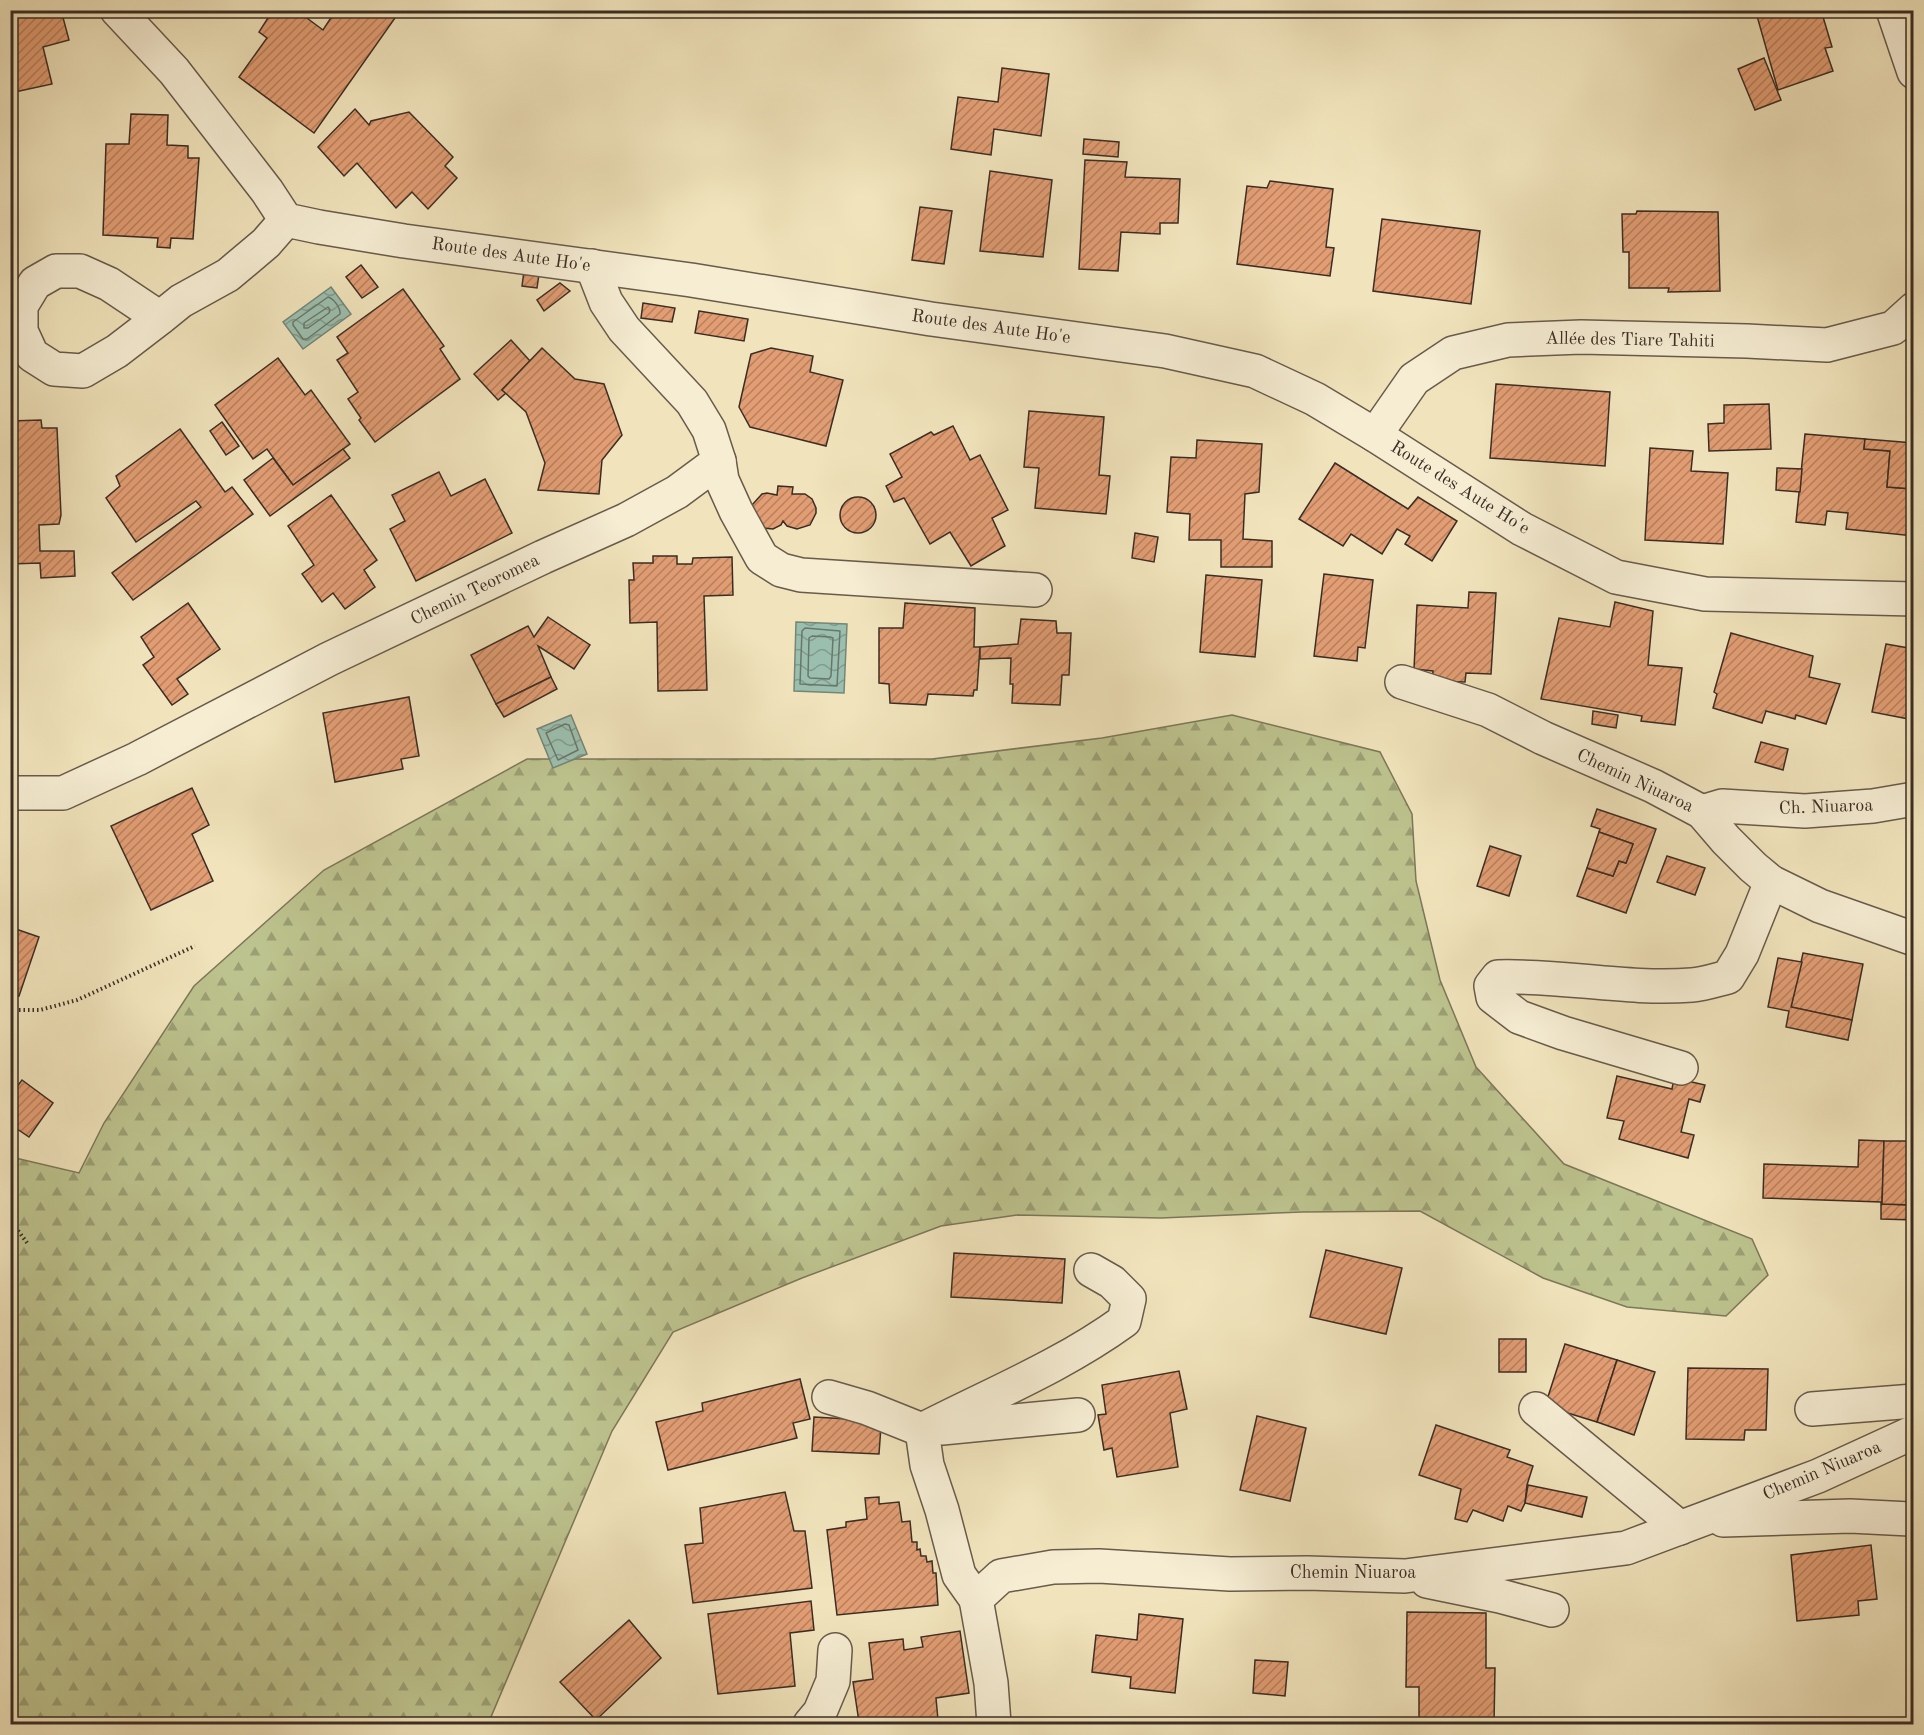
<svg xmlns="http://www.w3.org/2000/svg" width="1924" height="1735" font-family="'Old Standard TT',serif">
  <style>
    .forest { fill: url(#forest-firs); stroke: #7c785a; stroke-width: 1.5 }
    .water { fill: url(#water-waves); stroke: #758577; stroke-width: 1.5 }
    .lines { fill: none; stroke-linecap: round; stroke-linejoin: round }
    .shore { stroke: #6b766a; stroke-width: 1.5 }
    .building { fill: url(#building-hatch); stroke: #3b2d25; stroke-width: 1.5 }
    .minor-casing { stroke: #685b4b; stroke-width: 36 }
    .path { stroke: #3b2d25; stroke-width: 4; stroke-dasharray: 1.5 3; stroke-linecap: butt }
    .minor { stroke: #f6edd3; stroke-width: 33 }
    .labels { text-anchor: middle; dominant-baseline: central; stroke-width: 4.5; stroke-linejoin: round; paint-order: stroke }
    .street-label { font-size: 18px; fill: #3b2d25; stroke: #f6edd3 }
  </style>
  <defs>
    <pattern id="forest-firs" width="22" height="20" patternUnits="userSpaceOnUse" patternTransform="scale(1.5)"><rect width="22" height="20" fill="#bdc38e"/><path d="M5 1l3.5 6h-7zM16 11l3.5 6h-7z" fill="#9b9f74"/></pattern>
    <pattern id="water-waves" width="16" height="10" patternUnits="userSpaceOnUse" patternTransform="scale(1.5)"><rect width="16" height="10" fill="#9bbfae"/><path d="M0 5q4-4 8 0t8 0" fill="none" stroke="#809c8d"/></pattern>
    <pattern id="building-hatch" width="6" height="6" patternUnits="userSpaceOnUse" patternTransform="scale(1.5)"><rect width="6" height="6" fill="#e29d73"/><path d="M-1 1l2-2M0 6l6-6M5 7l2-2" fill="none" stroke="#b8805e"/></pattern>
  </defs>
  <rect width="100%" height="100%" fill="#f1e4bc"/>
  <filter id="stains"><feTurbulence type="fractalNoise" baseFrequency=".00333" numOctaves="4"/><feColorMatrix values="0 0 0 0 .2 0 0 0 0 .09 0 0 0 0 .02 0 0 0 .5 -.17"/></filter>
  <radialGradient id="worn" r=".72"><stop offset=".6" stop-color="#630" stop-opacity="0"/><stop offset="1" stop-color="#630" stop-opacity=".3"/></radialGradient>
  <!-- forest -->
  <path class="forest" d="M1232,715L1380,752L1412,814L1416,881L1440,980L1476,1067L1564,1164L1752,1239L1768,1275L1726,1316L1627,1307L1543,1278L1420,1211L1302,1212L1161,1218L1017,1215L941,1226L802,1278L673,1332L612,1431L488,1724H11V1157L79,1173L104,1123L194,986L324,870L527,759H932L1102,738Z"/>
  <!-- water -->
  <g class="water">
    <path d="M331,287L351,314L303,349L283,322Z"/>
    <path d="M796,622L847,624L844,693L794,691Z"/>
    <path d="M571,715L587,754L553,768L537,729Z"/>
  </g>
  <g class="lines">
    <!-- shore -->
    <g class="shore">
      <path d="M328,297C333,298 341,308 340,314L307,339H303L293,325V322Z"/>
      <path d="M328,307L330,310L329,313L308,328H304V323Z"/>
      <path d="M805,628L840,631L837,686L800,684L802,631Z"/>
      <path d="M812,636L830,637L833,638L831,676L829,679L810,678L808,676L809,638Z"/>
      <path d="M565,724L569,725L578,750L558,760L546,733Z"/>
    </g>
  </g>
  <!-- building -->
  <g class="building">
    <path d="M14,10H61L69,40L43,47L52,84L10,93V11Z"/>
    <path d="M273,10H296L323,30L336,10H384L395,18L314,133L239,77L267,38L259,32Z"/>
    <path d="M1776,10H1821L1832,47L1825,48L1833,71L1778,90L1757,16Z"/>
    <path d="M1764,58L1781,100L1755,110L1738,69Z"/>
    <path d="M1002,68L1049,74L1041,136L994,129L991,155L951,149L958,97L998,102Z"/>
    <path d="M10,109L16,132L10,134Z"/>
    <path d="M355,109L369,125L371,121L409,112L453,157L445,166L457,178L428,209L412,192L396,208L357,163L344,176L318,147Z"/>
    <path d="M131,114L168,115L167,145L188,146V158H199L193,239L171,238L170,248L157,247L158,238L103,235L106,144H129Z"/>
    <path d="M1084,139L1119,142L1118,157L1083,154Z"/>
    <path d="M1085,160L1127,162L1125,177L1180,179L1178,223H1160V234L1121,232L1118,271L1079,269Z"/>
    <path d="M990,171L1052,180L1043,257L980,251Z"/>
    <path d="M1270,181L1333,189L1326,247L1334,248L1330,276L1237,264L1247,186L1267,188Z"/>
    <path d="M920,207L952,211L944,264L912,260Z"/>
    <path d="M1637,211L1718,212L1720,291L1668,292L1669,288H1629V252H1623L1622,214H1636Z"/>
    <path d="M1382,219L1480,231L1471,304L1373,291Z"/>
    <path d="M361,265L378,287L362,298L346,277Z"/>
    <path d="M524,271L539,274L537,288L522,286Z"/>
    <path d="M560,283L570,291L544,311L537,300Z"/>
    <path d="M403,289L444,346L440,349L460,379L375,442L359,420L361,418L348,399L358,392L337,360L348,353L337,337Z"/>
    <path d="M643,303L675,308L672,322L641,318Z"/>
    <path d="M699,311L748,319L744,341L695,333Z"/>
    <path d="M511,340L530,361L502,390L506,393L498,400L474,374Z"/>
    <path d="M542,348L575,379L604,384L622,435L602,460L599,494L538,490L545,463L526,412L502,390Z"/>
    <path d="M771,348L813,356L810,372L843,380L826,446L750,427L739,407L751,354Z"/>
    <path d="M278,358L305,395L311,390L350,444L293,485L267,449L253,459L215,405Z"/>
    <path d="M1496,384L1610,392L1605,466L1490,458Z"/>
    <path d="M1769,404L1771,449L1709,451L1708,424L1724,423V405Z"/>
    <path d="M1029,411L1104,417L1099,475L1110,476L1106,514L1035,508L1039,468L1024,467Z"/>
    <path d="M41,420L42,428H57L61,515L59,524L39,525L40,551H74L75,576L41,578L40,563L10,564V421Z"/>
    <path d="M222,422L239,446L226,455L210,431Z"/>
    <path d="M953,426L970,460L980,455L1008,510L992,518L1005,546L971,566L950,532L930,544L904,498L894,502L886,486L902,477L890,454L931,432L934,435Z"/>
    <path d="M180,429L225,492L232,487L253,514L133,600L112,573L201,507L196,501L136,542L106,498L120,486L116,476Z"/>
    <path d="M1805,434L1865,439L1864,449L1890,451L1887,487L1914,489V536L1846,529L1848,513L1827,511L1825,525L1796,522Z"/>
    <path d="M1865,439L1914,443V489L1887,487L1890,451L1864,449Z"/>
    <path d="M1197,440L1262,444L1259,492L1245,494L1243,539L1272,541V567H1221V540H1189L1190,514L1167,512L1171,457L1196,458Z"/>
    <path d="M1650,448L1693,451L1691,471L1728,473L1723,544L1645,540Z"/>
    <path d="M343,449L350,458L270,516L244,480L273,458L293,485Z"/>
    <path d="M1335,463L1408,509L1418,497L1457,521L1432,561L1405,544L1410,536L1397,529L1382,554L1351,534L1343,546L1299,519Z"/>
    <path d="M1777,468L1802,469L1800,492L1776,490Z"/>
    <path d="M439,472L451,496L485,479L512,533L416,581L390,529L405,521L392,495Z"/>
    <path d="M778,486L793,487L792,494H805L812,499L816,508V513L810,525L797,529L787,526L783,521L781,525L773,529L763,528L752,514V505L762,494L767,493L777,495Z"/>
    <path d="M331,495L377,560L364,570L375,587L345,609L333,593L322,602L302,574L314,565L288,526Z"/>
    <circle cx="858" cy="515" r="18"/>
    <path d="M1135,533L1158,537L1154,562L1132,558Z"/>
    <path d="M653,556H677V564H692L693,558L732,557L733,595L704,596L707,690L658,691L657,622L630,623L629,580H634L633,563H653Z"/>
    <path d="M1324,574L1373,580L1365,648L1358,647L1357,661L1314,656Z"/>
    <path d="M1206,575L1262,580L1255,657L1200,652Z"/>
    <path d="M1469,592L1496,593L1491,674L1466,673L1465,682L1432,681L1433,671L1414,669L1417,605L1468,608Z"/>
    <path d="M1615,602L1653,611L1648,665L1682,668L1675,725L1641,721L1642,716L1541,699L1559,618L1610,627Z"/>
    <path d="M188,603L220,649L177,679L188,694L172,705L143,665L154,657L141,637Z"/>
    <path d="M905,603L975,608L974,647H980L977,690H974L973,696L928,694L926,705L890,703L889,684L879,683V628H903Z"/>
    <path d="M548,617L590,645L574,669L538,646L551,677L496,704L471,655L528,626L534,637Z"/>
    <path d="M1021,619L1056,621L1057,633H1071L1069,675H1062L1060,705L1012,703L1013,684H1010L1011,658L980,659V647L1018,644Z"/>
    <path d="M1731,633L1813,656L1809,677L1840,684L1826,724L1796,715L1795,719L1766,711L1762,723L1713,708L1717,694L1714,692Z"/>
    <path d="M1886,644L1914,649V720L1872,712Z"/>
    <path d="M551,677L557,689L504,717L496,704Z"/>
    <path d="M409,697L419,756L401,759L403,769L335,782L323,713Z"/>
    <path d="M1593,711L1618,715L1616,728L1592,724Z"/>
    <path d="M10,715L15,751H10Z"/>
    <path d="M1761,742L1788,749L1783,770L1755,762Z"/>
    <path d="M192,788L209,825L192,834L213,881L151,910L111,826Z"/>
    <path d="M1597,809L1656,829L1626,913L1577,896L1587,868L1613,876L1619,861L1626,863L1633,844L1599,832L1600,829L1591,826Z"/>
    <path d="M1599,832L1633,844L1626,863L1619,861L1613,876L1587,868Z"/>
    <path d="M1490,846L1521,856L1509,896L1477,886Z"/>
    <path d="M1667,856L1705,868L1695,895L1657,882Z"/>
    <path d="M10,927L39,937L19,996L10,993Z"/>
    <path d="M1803,953L1863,964L1852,1020L1791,1007Z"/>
    <path d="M1778,958L1802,962L1791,1007L1852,1020L1848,1040L1786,1027L1789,1011L1768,1007Z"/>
    <path d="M1617,1076L1672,1089L1674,1078L1705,1085L1700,1102L1689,1099L1681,1132L1694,1135L1688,1158L1619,1139L1624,1121L1607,1118Z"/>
    <path d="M22,1080L53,1103L29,1137L10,1124V1096Z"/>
    <path d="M1859,1140L1884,1141L1882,1204L1914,1205V1220L1881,1219V1202L1763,1198L1764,1164L1858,1167Z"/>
    <path d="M1884,1141H1914V1205L1882,1204Z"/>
    <path d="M1326,1250L1402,1268L1386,1334L1310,1317Z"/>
    <path d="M954,1253L1065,1259L1062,1303L951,1297Z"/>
    <rect x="1499" y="1339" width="27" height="33"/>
    <path d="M1565,1344L1617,1360L1597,1422L1545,1406Z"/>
    <path d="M1617,1360L1655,1372L1634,1435L1597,1422Z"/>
    <path d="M1688,1368L1768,1369L1766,1430H1745L1744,1440L1686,1439Z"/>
    <path d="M1179,1371L1187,1409L1170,1413L1178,1467L1117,1477L1112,1448L1104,1450L1098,1415L1106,1414L1102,1385Z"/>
    <path d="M800,1379L810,1419L793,1423L797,1438L668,1470L656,1422L703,1411L702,1403Z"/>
    <path d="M1257,1416L1306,1428L1290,1501L1240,1490Z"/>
    <path d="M814,1417L865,1420L881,1426L879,1454L812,1451Z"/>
    <path d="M1436,1425L1510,1450L1507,1457L1533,1466L1527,1485L1525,1503L1521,1511L1508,1506L1503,1521L1473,1510L1467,1522L1455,1519L1461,1489L1419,1475Z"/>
    <path d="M1528,1485L1587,1497L1582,1517L1525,1503Z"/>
    <path d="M785,1492L794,1531H805L812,1588L693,1603L685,1545L703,1543L700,1508Z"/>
    <path d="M879,1497V1504L899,1502L902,1522L910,1521L912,1542H917V1550L920,1549L921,1556H926L927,1562L932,1561L933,1573H936L938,1605L837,1615L827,1530L846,1527V1522L867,1519L865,1498Z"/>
    <path d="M1871,1545L1877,1599L1858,1601L1859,1615L1797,1621L1791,1555Z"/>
    <path d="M811,1601L814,1630L790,1633L795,1686L718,1694L708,1614Z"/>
    <path d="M1407,1612L1486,1613V1668H1495L1494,1724H1419V1687H1406Z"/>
    <path d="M1139,1614L1183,1619L1175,1693L1130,1688L1131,1677L1092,1672L1096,1635L1137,1640Z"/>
    <path d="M629,1620L661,1658L596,1720L560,1682Z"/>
    <path d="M960,1631L969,1693L936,1698L938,1720L908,1724H879L878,1720L859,1722L853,1682L873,1679L869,1643L903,1639L904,1650L923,1647L921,1637Z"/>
    <path d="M1255,1660L1288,1662L1285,1696L1253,1693Z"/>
  </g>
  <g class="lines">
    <!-- minor casing -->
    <g class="minor-casing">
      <g id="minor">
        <path d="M117,10L174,71L267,191L286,220L319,227L404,241L691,280L931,319L1165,351L1255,371L1315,399L1375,435L1522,529L1616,577L1705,594L1914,599"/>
        <path d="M1893,10L1914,72"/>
        <path d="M160,318L109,284L80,271H56L35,283L21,306V331L32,355L54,369L83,371L117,351L160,318L181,301L228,275L266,243L286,220"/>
        <path d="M1375,435L1414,379L1453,353L1508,340L1581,337L1747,341L1827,345L1893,328L1914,309"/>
        <path d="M719,461L722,480L736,511L762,558L781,570L801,575L1035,590"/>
        <path d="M1402,682L1488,710L1543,738L1653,786L1702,812L1726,840L1753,867L1771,882L1820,906L1914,939"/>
        <path d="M10,793H63L137,759L329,659L543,557L626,520L677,492L719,461L709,430L692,402L624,329L606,302L592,266"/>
        <path d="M1702,812L1722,806L1805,811L1873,806L1914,799"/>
        <path d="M1681,1068L1563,1033L1519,1017L1493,997L1491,986L1498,977C1563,975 1627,990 1692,985C1704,984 1716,980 1728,977L1742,954L1771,882"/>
        <path d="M829,1397L867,1408L922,1430L927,1465L942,1510L959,1575L976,1599"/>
        <path d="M1536,1409L1680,1528"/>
        <path d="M1812,1409L1914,1401"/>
        <path d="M942,1428L1078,1415"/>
        <path d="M922,1430C990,1395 1062,1366 1124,1321L1129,1299L1112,1282L1091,1270"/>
        <path d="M1723,1520L1850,1516L1910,1519"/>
        <path d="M1427,1581L1500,1596L1552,1610"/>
        <path d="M810,1724L820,1712L833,1681L835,1650"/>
        <path d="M994,1724L991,1683L976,1599L1001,1576L1053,1567L1099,1566L1230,1574L1307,1573L1405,1576L1626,1548L1818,1476L1914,1432"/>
      </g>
    </g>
    <!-- path -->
    <g class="path">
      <path d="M10,1010H40L77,1000L195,946"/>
      <path d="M10,1220L28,1244"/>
    </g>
    <!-- minor -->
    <use href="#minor" class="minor"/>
  </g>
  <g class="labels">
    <!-- street labels -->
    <g class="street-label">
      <text transform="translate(511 255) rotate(8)">Route des Aute Ho'e</text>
      <text transform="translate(991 327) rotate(8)">Route des Aute Ho'e</text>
      <text transform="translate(1630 340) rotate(1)">Allée des Tiare Tahiti</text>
      <text transform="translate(1460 488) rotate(32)">Route des Aute Ho'e</text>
      <text transform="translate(475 590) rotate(-26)">Chemin Teoromea</text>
      <text transform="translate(1635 781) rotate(25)">Chemin Niuaroa</text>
      <text transform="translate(1826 807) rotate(-2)">Ch. Niuaroa</text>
      <text transform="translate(1822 1471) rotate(-23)">Chemin Niuaroa</text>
      <text x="1353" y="1573">Chemin Niuaroa</text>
    </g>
  </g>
  <!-- margin -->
  <rect width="1924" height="1735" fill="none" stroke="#f1e4bc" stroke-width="36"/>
  <rect x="12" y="12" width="1900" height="1711" fill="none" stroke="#3b2d25" stroke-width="3"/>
  <rect x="18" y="18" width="1888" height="1699" fill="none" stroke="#3b2d25" stroke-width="1.5"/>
  <rect width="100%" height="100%" filter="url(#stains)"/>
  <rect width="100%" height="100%" fill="url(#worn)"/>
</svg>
